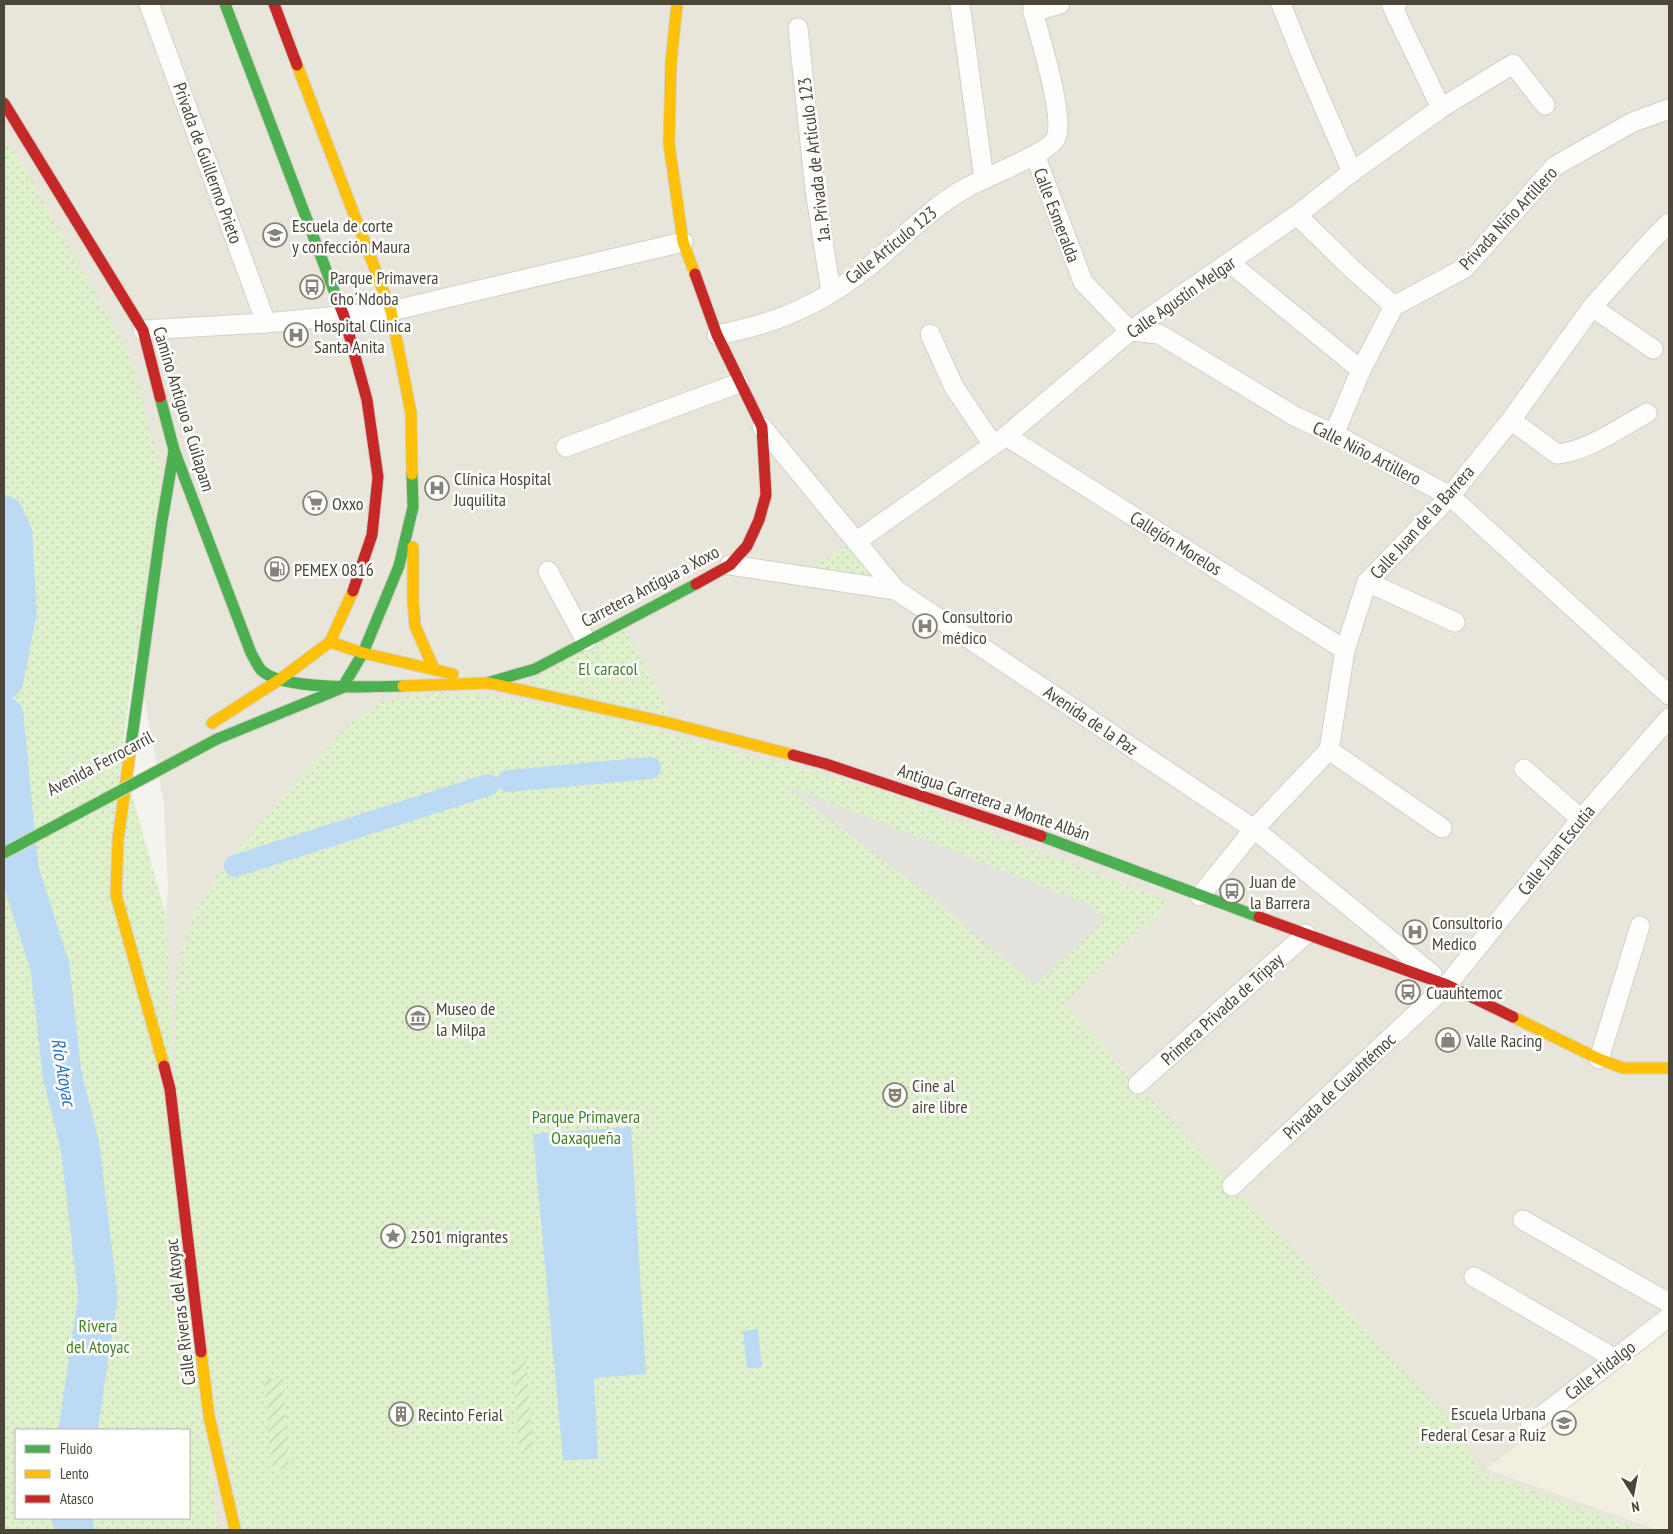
<svg xmlns="http://www.w3.org/2000/svg" width="1673" height="1534" font-family="'PT Sans Narrow',sans-serif">
  <style>
    .residential { fill: #e8e5db }
    .education { fill: #f2efe0 }
    .park { fill: url(#park-dots); fill-rule: evenodd }
    .garden { fill: url(#garden-furrows) }
    .parking { fill: #e3e2dd }
    .water { fill: #bcdaf4 }
    .lines { fill: none; stroke-linecap: round; stroke-linejoin: round }
    .canal { stroke: #bcdaf4; stroke-width: 22 }
    .river { stroke: #bcdaf4; stroke-width: 39 }
    .street-casing { stroke: #d2d0cb; stroke-width: 21 }
    .fast-casing { stroke: #d4d1c4; stroke-width: 13 }
    .slow-casing { stroke: #d4d1c4; stroke-width: 13 }
    .jam-casing { stroke: #d4d1c4; stroke-width: 13 }
    .street { stroke: #fdfdfc; stroke-width: 19 }
    .fast { stroke: #4caf50; stroke-width: 11 }
    .slow { stroke: #ffc107; stroke-width: 11 }
    .jam { stroke: #c62828; stroke-width: 11 }
    .fast-bridge-casing { stroke: #d7d1ba; stroke-width: 13; stroke-linecap: butt }
    .fast-bridge { stroke: #4caf50; stroke-width: 11 }
    .labels { text-anchor: middle; dominant-baseline: central; stroke-width: 5; stroke-linejoin: round; paint-order: stroke }
    .street-label { font-size: 18px; fill: #4c4638; stroke: #fff }
    .poi-label { font-size: 18px; fill: #4c4638; stroke: #fff; text-anchor: start }
    .park-label { font-size: 18px; fill: #418424; stroke: #fff }
    .water-label { font-size: 19px; font-style: italic; fill: #2675c3; stroke: #fff }
  </style>
  <defs>
    <pattern id="park-dots" width="8" height="8" patternUnits="userSpaceOnUse" patternTransform="scale(1.25)"><rect width="8" height="8" fill="#dff0cc"/><path d="M2 2h.1M6 6h.1" fill="none" stroke="#c1cfb0" stroke-width="1.8" stroke-linecap="round"/></pattern>
    <pattern id="garden-furrows" width="10" height="10" patternUnits="userSpaceOnUse" patternTransform="scale(1.25)"><rect width="10" height="10" fill="#dff0cc"/><path d="M-1 1l2-2M0 10L10 0M9 11l2-2" fill="none" stroke="#c1cfb0"/></pattern>
  </defs>
  <rect width="100%" height="100%" fill="#f4f3ee"/>
  <!-- residential -->
  <path class="residential" d="M4,4H1669V1530H217L148,1084L168,891L164,804L96,440L4,302Z"/>
  <!-- education -->
  <path class="education" d="M1669,1328V1530H1658L1486,1469Z"/>
  <!-- park -->
  <g class="park">
    <path d="M4,138L28,174L128,352L162,471L121,755L166,916L175,1110L177,969L190,921L216,878L267,814L350,724L384,700L435,692L490,695L592,713L878,790L1171,902L1063,1003L1457,1428L1480,1473L1641,1530H243L185,1270L219,1530H4ZM16,1430H189V1518H16Z"/>
    <path d="M857,541L896,590L795,575Z"/>
    <path d="M623,623L670,716L527,684Z"/>
  </g>
  <!-- garden -->
  <g class="garden">
    <path d="M526,1360L533,1450L519,1451L512,1361Z"/>
    <path d="M283,1378L289,1468L272,1469L264,1379Z"/>
  </g>
  <!-- parking -->
  <path class="parking" d="M783,784L1083,902L1107,918L1035,985L933,898Z"/>
  <!-- water -->
  <g class="water">
    <path d="M631,1127L646,1374L594,1378L598,1459L563,1460L533,1134Z"/>
    <path d="M758,1329L762,1367L747,1368L743,1331Z"/>
  </g>
  <g class="lines">
    <!-- canal -->
    <g class="canal">
      <path d="M508,781L650,768"/>
      <path d="M235,866L488,785"/>
    </g>
    <!-- river -->
    <g class="river">
      <path d="M4,515L13,534L17,613L4,680"/>
      <path d="M4,716L19,870L50,967L62,1074L80,1146L98,1297L78,1430"/>
      <path d="M71,1518L75,1530"/>
    </g>
    <!-- street casing -->
    <g class="street-casing">
      <g id="street">
        <path d="M149,4L266,323"/>
        <path d="M960,4L984,179"/>
        <path d="M1281,4L1303,59L1352,172"/>
        <path d="M1397,4L1392,6L1441,108"/>
        <path d="M1033,12L1060,4"/>
        <path d="M798,28L815,190L831,292"/>
        <path d="M1035,155L1083,282L1130,331L1159,334L1296,417L1334,434L1450,496L1669,695"/>
        <path d="M1297,215L1351,268L1394,306"/>
        <path d="M1230,263L1361,370"/>
        <path d="M1592,307L1653,349"/>
        <path d="M143,330L266,323L391,311L683,242"/>
        <path d="M930,334L954,387L993,445"/>
        <path d="M717,335C748,329 778,321 807,306C829,296 861,274 879,258C908,233 934,205 968,187C985,177 1050,153 1056,138C1065,116 1040,38 1033,12V4"/>
        <path d="M1511,420L1557,454C1586,452 1621,427 1647,413"/>
        <path d="M762,427L896,590L1254,829L1432,974"/>
        <path d="M1334,434L1361,370L1394,306L1465,268L1555,166L1633,122L1669,109"/>
        <path d="M1006,436L1345,650"/>
        <path d="M566,447L739,383"/>
        <path d="M857,541L1006,436L1130,331L1297,215L1352,172L1441,108L1513,64L1545,105"/>
        <path d="M730,565L896,590"/>
        <path d="M548,571L586,641"/>
        <path d="M1367,582L1455,622"/>
        <path d="M1329,750L1442,828"/>
        <path d="M1524,769L1581,819"/>
        <path d="M1200,896L1254,829L1329,750L1345,650L1367,582L1450,496L1511,420L1592,307L1652,240L1669,223"/>
        <path d="M1599,1059L1640,926"/>
        <path d="M1138,1084L1306,934"/>
        <path d="M1232,1186L1447,985L1581,819L1669,718"/>
        <path d="M1523,1220L1669,1303"/>
        <path d="M1474,1277L1614,1358"/>
        <path d="M1531,1424L1669,1317"/>
      </g>
    </g>
    <!-- fast casing -->
    <g class="fast-casing">
      <g id="fast">
        <path d="M225,4L336,296"/>
        <path d="M160,397L174,450L251,653C254,658 257,665 261,670C282,691 373,687 403,686"/>
        <path d="M490,682L535,669L696,584"/>
        <path d="M217,739L342,688L363,653L399,566L413,507L412,474"/>
        <path d="M130,752L162,521L174,451"/>
        <path d="M1041,836L1259,917"/>
      </g>
    </g>
    <!-- slow casing -->
    <g class="slow-casing">
      <g id="slow">
        <path d="M677,4L671,62L669,144L683,242L695,274"/>
        <path d="M297,65L391,311L411,413L412,474"/>
        <path d="M413,547V601L415,626L434,669"/>
        <path d="M330,642L363,653L453,674"/>
        <path d="M403,686L489,683L669,723L793,755"/>
        <path d="M212,723L279,680L330,642L353,591"/>
        <path d="M130,752L118,840L116,895L164,1066"/>
        <path d="M1513,1017L1599,1059L1623,1068H1669"/>
        <path d="M201,1352L209,1416L235,1530"/>
      </g>
    </g>
    <!-- jam casing -->
    <g class="jam-casing">
      <g id="jam">
        <path d="M274,4L297,65"/>
        <path d="M4,103L143,330L160,397"/>
        <path d="M695,274L717,335L762,427L766,495L759,520L747,546L730,565L696,584"/>
        <path d="M336,296L344,316L367,400L378,477L372,535L353,591"/>
        <path d="M793,755L826,764L1041,836"/>
        <path d="M1259,917L1447,985L1513,1017"/>
        <path d="M164,1066L170,1089L201,1352"/>
      </g>
    </g>
    <!-- street -->
    <use href="#street" class="street"/>
    <!-- fast -->
    <use href="#fast" class="fast"/>
    <!-- slow -->
    <use href="#slow" class="slow"/>
    <!-- jam -->
    <use href="#jam" class="jam"/>
    <!-- fast-bridge casing -->
    <g class="fast-bridge-casing">
      <path id="fast-bridge" d="M4,853L217,739"/>
    </g>
    <!-- fast-bridge -->
    <use href="#fast-bridge" class="fast-bridge"/>
  </g>
  <!-- icons -->
  <defs>
    <g id="university-ring" transform="scale(1.25)"><circle r="9.5" fill="#fff" stroke="#878378" stroke-width="1.5"/><path d="M0-5L7-2L0 1L-7-2ZM-4 1L0 2.5L4 1V4Q0 6-4 4Z" fill="#878378"/></g>
    <g id="bus-ring" transform="scale(1.25)"><circle r="9.5" fill="#fff" stroke="#878378" stroke-width="1.5"/><path d="M-5-6H5V4H4V6H2V4H-2V6H-4V4H-5ZM-3.5-4V0h7V-4ZM-3.5 1.2v1.5H-2V1.2ZM2 1.2v1.5H3.5V1.2Z" fill="#878378"/></g>
    <g id="hospital-ring" transform="scale(1.25)"><circle r="9.5" fill="#fff" stroke="#878378" stroke-width="1.5"/><path d="M-5-5h3v3.5h4V-5h3V5h-3V1.5h-4V5h-3Z" fill="#878378"/></g>
    <g id="supermarket-ring" transform="scale(1.25)"><circle r="9.5" fill="#fff" stroke="#878378" stroke-width="1.5"/><path d="M-6-5.5h2.5l.6 2H6L4.5 2H-2.5L-4.4-4H-6ZM-1.5 3.2a1.3 1.3 0 1 0 .1 0ZM3 3.2a1.3 1.3 0 1 0 .1 0Z" fill="#878378"/></g>
    <g id="fuel-ring" transform="scale(1.25)"><circle r="9.5" fill="#fff" stroke="#878378" stroke-width="1.5"/><path d="M-5.5-6h7V0h2V4h1.3V-2.5L3-4.5l.8-.8L6-3V5H2.5V1h-1V6h-7ZM-4.2-4.7v3.2H.2V-4.7Z" fill="#878378"/></g>
    <g id="museum-ring" transform="scale(1.25)"><circle r="9.5" fill="#fff" stroke="#878378" stroke-width="1.5"/><path d="M0-6L6-3V-2H-6V-3ZM-5-1h2V3h-2ZM-1-1h2V3h-2ZM3-1h2V3H3ZM-6 4H6V6H-6Z" fill="#878378"/></g>
    <g id="shop-ring" transform="scale(1.25)"><circle r="9.5" fill="#fff" stroke="#878378" stroke-width="1.5"/><path d="M-5-2.5h2.3a2.7 3.5 0 0 1 5.4 0H5L5.5 6h-11ZM-1.5-2.5h3a1.5 2.3 0 0 0-3 0Z" fill="#878378"/></g>
    <g id="theatre-ring" transform="scale(1.25)"><circle r="9.5" fill="#fff" stroke="#878378" stroke-width="1.5"/><path d="M-5-5.5Q0-4 5-5.5V0Q5 5 0 6Q-5 5-5 0ZM-3.3-2.5H-1v1.5H-3.3ZM1-2.5H3.3v1.5H1ZM-2.8 1Q0 5.5 2.8 1Z" fill="#878378"/></g>
    <g id="sight-ring" transform="scale(1.25)"><circle r="9.5" fill="#fff" stroke="#878378" stroke-width="1.5"/><path d="M0-6L1.8-2.2L6-1.7L2.9 1.2L3.7 5.4L0 3.3L-3.7 5.4L-2.9 1.2L-6-1.7L-1.8-2.2Z" fill="#878378"/></g>
    <g id="building-ring" transform="scale(1.25)"><circle r="9.5" fill="#fff" stroke="#878378" stroke-width="1.5"/><path d="M-4-6H4V6H1V3H-1V6H-4ZM-2.5-4.3h1.7v1.8h-1.7ZM.8-4.3h1.7v1.8H.8ZM-2.5-1h1.7V.8h-1.7ZM.8-1h1.7V.8H.8Z" fill="#878378"/></g>
    <g id="school-ring" transform="scale(1.25)"><circle r="9.5" fill="#fff" stroke="#878378" stroke-width="1.5"/><path d="M0-5L7-2L0 1L-7-2ZM-4 1L0 2.5L4 1V4Q0 6-4 4Z" fill="#878378"/></g>
  </defs>
  <g fill-rule="evenodd">
    <use href="#university-ring" x="275" y="235"/>
    <use href="#bus-ring" x="312" y="287"/>
    <use href="#hospital-ring" x="296" y="335"/>
    <use href="#hospital-ring" x="437" y="488"/>
    <use href="#supermarket-ring" x="315" y="503"/>
    <use href="#fuel-ring" x="277" y="569"/>
    <use href="#hospital-ring" x="925" y="626"/>
    <use href="#bus-ring" x="1232" y="891"/>
    <use href="#hospital-ring" x="1415" y="932"/>
    <use href="#bus-ring" x="1408" y="992"/>
    <use href="#museum-ring" x="418" y="1018"/>
    <use href="#shop-ring" x="1448" y="1040"/>
    <use href="#theatre-ring" x="895" y="1095"/>
    <use href="#sight-ring" x="393" y="1236"/>
    <use href="#building-ring" x="401" y="1414"/>
    <use href="#school-ring" x="1564" y="1423"/>
  </g>
  <g class="labels">
    <!-- street labels -->
    <g class="street-label">
      <text transform="translate(814 160) rotate(-97)">1a. Privada de Artículo 123</text>
      <text transform="translate(208 163) rotate(70)">Privada de Guillermo Prieto</text>
      <text transform="translate(1057 215) rotate(69)">Calle Esmeralda</text>
      <text transform="translate(1508 218) rotate(-47)">Privada Niño Artillero</text>
      <text transform="translate(891 245) rotate(-39)">Calle Artículo 123</text>
      <text transform="translate(1181 297) rotate(-35)">Calle Agustín Melgar</text>
      <text transform="translate(184 409) rotate(73)">Camino Antiguo a Cuilapam</text>
      <text transform="translate(1367 453) rotate(27)">Calle Niño Artillero</text>
      <text transform="translate(1422 522) rotate(-48)">Calle Juan de la Barrera</text>
      <text transform="translate(1176 543) rotate(32)">Callejón Morelos</text>
      <text transform="translate(650 586) rotate(-28)">Carretera Antigua a Xoxo</text>
      <text transform="translate(1091 720) rotate(34)">Avenida de la Paz</text>
      <text transform="translate(100 763) rotate(-28)">Avenida Ferrocarril</text>
      <text transform="translate(994 802) rotate(19)">Antigua Carretera a Monte Albán</text>
      <text transform="translate(1556 850) rotate(-51)">Calle Juan Escutia</text>
      <text transform="translate(1222 1009) rotate(-42)">Primera Privada de Tripay</text>
      <text transform="translate(1339 1086) rotate(-43)">Privada de Cuauhtémoc</text>
      <text transform="translate(180 1312) rotate(-97)">Calle Riveras del Atoyac</text>
      <text transform="translate(1600 1370) rotate(-38)">Calle Hidalgo</text>
    </g>
    <!-- poi labels -->
    <g class="poi-label">
      <text x="292" y="225">Escuela de corte<tspan x="292" dy="21">y confección Maura</tspan></text>
      <text x="330" y="277">Parque Primavera<tspan x="330" dy="21">Cho´Ndoba</tspan></text>
      <text x="314" y="325">Hospital Clinica<tspan x="314" dy="21">Santa Anita</tspan></text>
      <text x="454" y="478">Clínica Hospital<tspan x="454" dy="21">Juquilita</tspan></text>
      <text x="332" y="503">Oxxo</text>
      <text x="294" y="569">PEMEX 0816</text>
      <text x="942" y="616">Consultorio<tspan x="942" dy="21">médico</tspan></text>
      <text x="1250" y="881">Juan de<tspan x="1250" dy="21">la Barrera</tspan></text>
      <text x="1432" y="922">Consultorio<tspan x="1432" dy="21">Medico</tspan></text>
      <text x="1426" y="992">Cuauhtemoc</text>
      <text x="436" y="1008">Museo de<tspan x="436" dy="21">la Milpa</tspan></text>
      <text x="1466" y="1040">Valle Racing</text>
      <text x="912" y="1085">Cine al<tspan x="912" dy="21">aire libre</tspan></text>
      <text x="410" y="1236">2501 migrantes</text>
      <text x="1546" y="1413" text-anchor="end">Escuela Urbana<tspan x="1546" dy="21">Federal Cesar a Ruiz</tspan></text>
      <text x="418" y="1414">Recinto Ferial</text>
    </g>
    <!-- park labels -->
    <g class="park-label">
      <text x="608" y="668">El caracol</text>
      <text x="586" y="1116">Parque Primavera<tspan x="586" dy="21">Oaxaqueña</tspan></text>
      <text x="98" y="1325">Rivera<tspan x="98" dy="21">del Atoyac</tspan></text>
    </g>
    <!-- water labels -->
    <g class="water-label">
      <text transform="translate(64 1072) rotate(80)">Río Atoyac</text>
    </g>
  </g>
  <!-- border -->
  <rect width="1673" height="1534" fill="none" stroke="#4c4638" stroke-width="10"/>
  <!-- legend -->
  <rect x="15" y="1429" width="175" height="90" fill="#ffffff" stroke="#b7b5af"/>
  <rect x="25" y="1445" width="25" height="8" fill="#4caf50" stroke="#b7b5af"/>
  <text x="60" y="1454" font-size="15" fill="#4c4638">Fluido</text>
  <rect x="25" y="1470" width="25" height="8" fill="#ffc107" stroke="#b7b5af"/>
  <text x="60" y="1479" font-size="15" fill="#4c4638">Lento</text>
  <rect x="25" y="1495" width="25" height="8" fill="#c62828" stroke="#b7b5af"/>
  <text x="60" y="1504" font-size="15" fill="#4c4638">Atasco</text>
  <!-- north arrow -->
  <g transform="translate(1633 1494) rotate(169)" stroke="#ffffff" stroke-width="4" paint-order="stroke">
  <path d="M0-4L9 19L0 12L-9 19Z" fill="#4c4638"/>
  <text y="-8" font-size="14" font-weight="bold" text-anchor="middle" fill="#4c4638">N</text>
  </g>
</svg>
